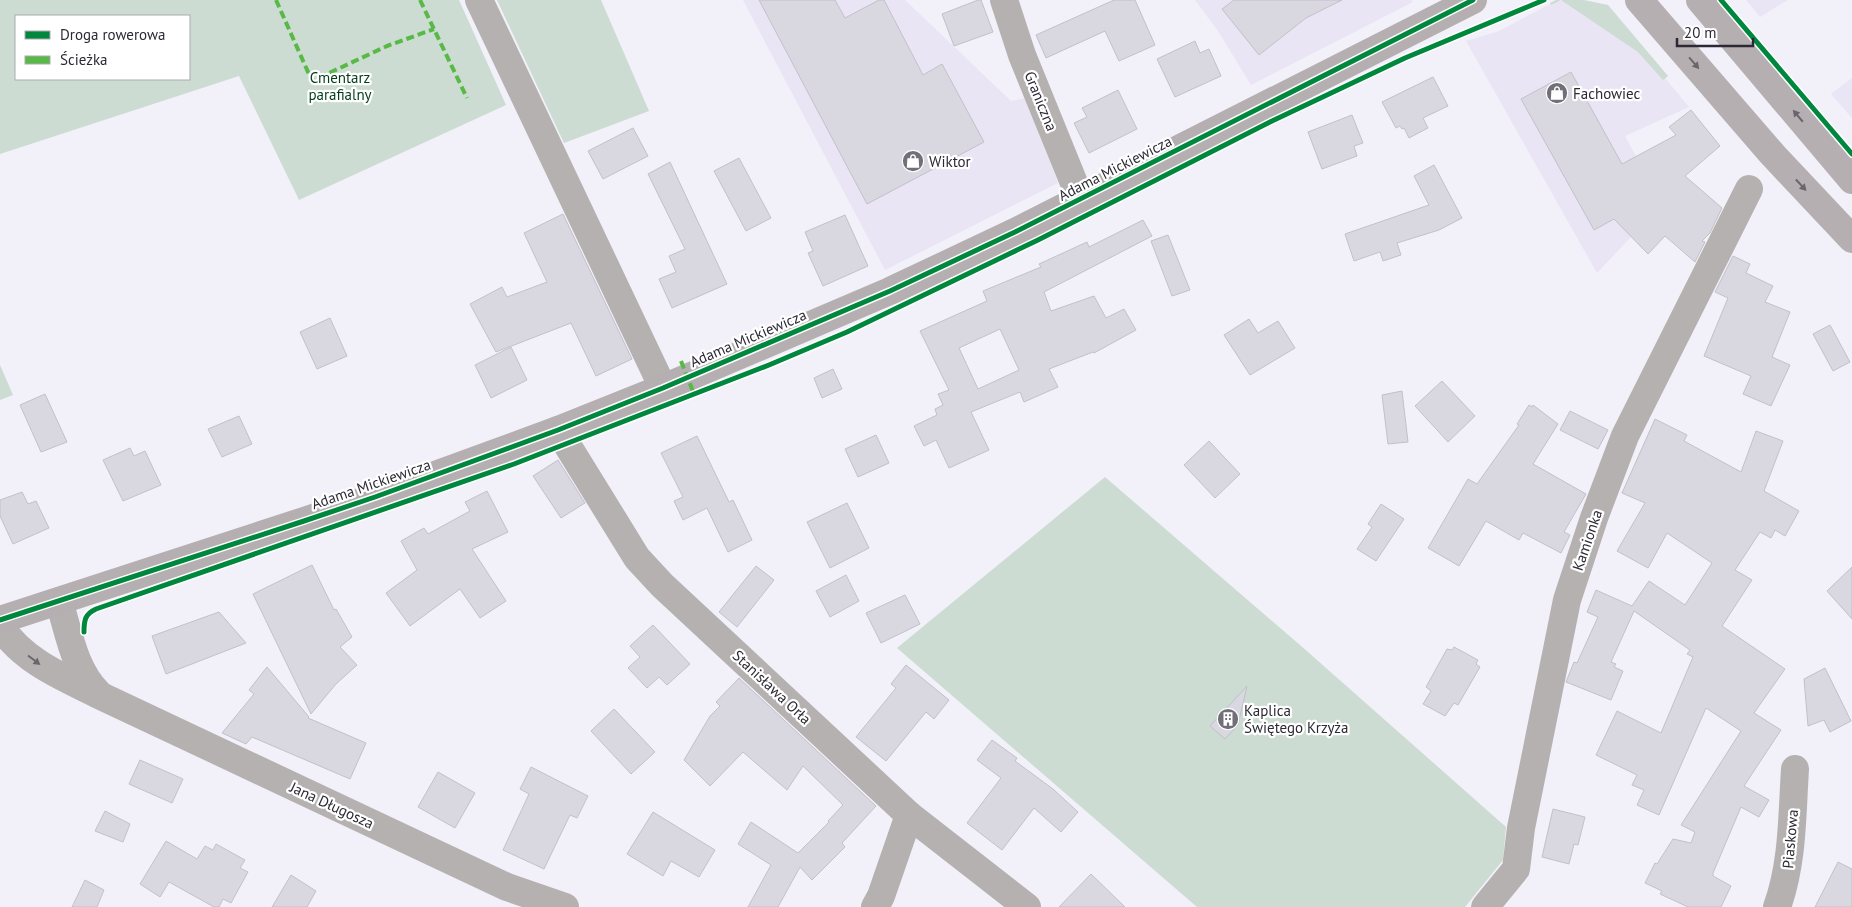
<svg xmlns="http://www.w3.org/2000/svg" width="1852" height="907" font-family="'PT Sans',sans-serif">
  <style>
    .built { fill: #e9e5f5 }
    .green { fill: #ccdcd2; fill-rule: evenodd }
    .building { fill: #d9d7e0; stroke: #c2c0c9; fill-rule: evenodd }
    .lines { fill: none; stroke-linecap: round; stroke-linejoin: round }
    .street { stroke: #b5b1b1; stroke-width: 28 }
    .secondary { stroke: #b5afb1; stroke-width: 28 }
    .quiet { stroke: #58b947; stroke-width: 4; stroke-dasharray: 8 4; stroke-linecap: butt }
    .cycleway-casing { stroke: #fff; stroke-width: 8 }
    .cycleway { stroke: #00873e; stroke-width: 5 }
    .oneway { fill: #6a656c }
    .oneway2 { fill: #6a666c }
    .labels { text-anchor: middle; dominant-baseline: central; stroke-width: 4.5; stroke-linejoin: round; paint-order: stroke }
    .park-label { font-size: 15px; fill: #003c1a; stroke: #fff }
    .poi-label { font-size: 15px; fill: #2c2934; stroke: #fff; text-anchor: start }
    .street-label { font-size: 15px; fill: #2c2934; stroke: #fff }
  </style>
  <rect width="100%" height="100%" fill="#f2f0f9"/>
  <!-- built -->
  <g class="built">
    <path d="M743,0H905L1011,101L1025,98L1058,183L885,270Z"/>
    <path d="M1195,0H1411L1413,2L1251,85L1218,31Z"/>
    <path d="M1563,0L1610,11L1689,107L1625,136L1662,204L1597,273L1466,41L1499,31L1548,5Z"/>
    <path d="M1746,0H1788L1760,17Z"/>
    <path d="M1852,78V118L1831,94Z"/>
  </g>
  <!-- green -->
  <g class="green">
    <path d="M0,0H459L506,105L299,200L239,76L0,154ZM16,16H189V79H16Z"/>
    <path d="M497,0H601L649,111L564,143Z"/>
    <path d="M1556,0H1584L1608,5L1668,76L1663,80L1638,52L1561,0L1551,5L1550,3Z"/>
    <path d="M0,365L13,395L0,400Z"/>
    <path d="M1105,477L1300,645L1506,827L1503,860L1465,907H1197L897,648Z"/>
  </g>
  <!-- building -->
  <g class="building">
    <path d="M759,0H835L845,18L879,0H884L923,75L942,64L984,142L867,204Z"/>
    <path d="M978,0H981L993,32L954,46L942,14Z"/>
    <path d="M1114,0H1135L1155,45L1119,61L1105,31L1046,58L1036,35Z"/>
    <path d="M1234,0H1342L1306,18L1259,55L1222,9Z"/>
    <path d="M1195,41L1200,53L1209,49L1221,76L1175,97L1157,59Z"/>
    <path d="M1571,72L1622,164L1676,135L1669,127L1691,110L1720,146L1685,176L1722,208L1710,233L1702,241L1705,242L1695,262L1665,236L1648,254L1614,219L1594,230L1521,99Z"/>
    <path d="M1433,77L1448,106L1423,118L1428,128L1409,138L1404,128L1402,129L1400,126L1396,128L1382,102Z"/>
    <path d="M1118,90L1137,129L1089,153L1074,123L1087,117L1082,108Z"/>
    <path d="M1352,115L1363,143L1354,146L1357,156L1322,169L1308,132Z"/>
    <path d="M633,128L648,156L603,179L588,151Z"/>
    <path d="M739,158L771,218L746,231L714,171Z"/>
    <path d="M670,162L727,284L672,308L659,279L676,272L669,256L685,249L648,174Z"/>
    <path d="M1434,165L1462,218L1439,230L1397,243L1401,255L1383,261L1380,252L1354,261L1345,234L1429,205L1414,176Z"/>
    <path d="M563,214L632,359L596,376L571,323L496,352L470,304L502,287L507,297L547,282L524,233Z"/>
    <path d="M845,215L868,266L823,286L808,253L813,251L805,232Z"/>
    <path d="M1143,220L1152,236L1044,292L1051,311L1094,296L1106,318L1124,309L1136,330L1094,353L1093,352L1049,369L1058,387L1024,402L1020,392L971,412L989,450L949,468L936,440L924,446L914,426L937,415L935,409L943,405L938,394L949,390L920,331L987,301L983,291L1041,267L1039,264L1087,242L1089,247ZM1000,329L1019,370L978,389L959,348Z"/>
    <path d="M1168,235L1190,290L1172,296L1151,241Z"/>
    <path d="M1733,256L1750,264L1746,273L1773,286L1765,302L1790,312L1772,357L1790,365L1771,406L1743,394L1751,376L1704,356L1728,298L1715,292Z"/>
    <path d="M330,318L347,356L317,369L300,332Z"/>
    <path d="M1249,319L1258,333L1278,321L1295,348L1250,375L1224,335Z"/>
    <path d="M1830,325L1850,362L1833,371L1813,334Z"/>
    <path d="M511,347L527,380L491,398L475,365Z"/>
    <path d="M833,369L842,389L822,398L814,378Z"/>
    <path d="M1442,381L1475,416L1448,442L1415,406Z"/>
    <path d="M1402,391L1408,442L1388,444L1382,395Z"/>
    <path d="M45,394L67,442L41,452L20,405Z"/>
    <path d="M1529,405L1532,407L1533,405L1558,424L1533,464L1586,494L1564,532L1570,535L1561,553L1523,533L1519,540L1486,521L1459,566L1428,548L1468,479L1477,484L1519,425L1517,424Z"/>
    <path d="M1570,411L1608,430L1598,449L1560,430Z"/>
    <path d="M239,416L252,444L222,457L208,429Z"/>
    <path d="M1655,419L1687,435L1684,441L1741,472L1756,431L1783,441L1764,491L1799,511L1785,536L1775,530L1771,538L1760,532L1735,570L1752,580L1722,626L1785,669L1754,713L1781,730L1744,786L1769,800L1759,817L1741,807L1713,873V876L1731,886L1721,907H1688L1660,894L1662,891L1645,883L1655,863L1657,864L1673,839L1691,843L1695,832L1681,825L1741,731L1706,708L1659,815L1637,805L1644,790L1632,785L1637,775L1596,755L1617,711L1661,733L1693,657L1687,654L1690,650L1634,611L1611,662L1616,664L1614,667L1623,671L1611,700L1566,682L1574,662L1577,663L1598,617L1587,612L1596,590L1632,606L1649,581L1685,605L1712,563L1667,533L1648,568L1617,551L1645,503L1622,493Z"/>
    <path d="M876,435L889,463L858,477L845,449Z"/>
    <path d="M697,436L729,502L733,500L752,540L728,552L707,508L683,520L674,501L683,497L661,453Z"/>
    <path d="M1209,441L1240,474L1215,498L1184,465Z"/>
    <path d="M130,448L134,456L145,451L161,485L123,501L103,460Z"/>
    <path d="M558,460L585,503L561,518L533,476Z"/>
    <path d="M487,491L508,532L472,549L506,601L480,618L460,589L410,626L386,593L417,570L401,541L424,528L428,534L470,511L465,502Z"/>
    <path d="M22,492L28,504L36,501L49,528L13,544L0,516V500Z"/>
    <path d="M847,503L869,548L830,568L807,522Z"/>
    <path d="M1381,504L1404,519L1376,561L1357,549L1372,527L1368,524Z"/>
    <path d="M312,565L334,610L336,609L352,637L340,647L357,665L336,684L311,714L253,594Z"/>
    <path d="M756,566L774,580L737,627L719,612Z"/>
    <path d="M1852,567V619L1827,591Z"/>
    <path d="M846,575L859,601L830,617L816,591Z"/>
    <path d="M905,595L920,624L881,643L866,613Z"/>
    <path d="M219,612L246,643L166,674L152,636Z"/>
    <path d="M653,625L690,664L667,685L659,677L647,688L628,668L640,657L630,646Z"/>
    <path d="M1454,647L1478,660L1476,664L1480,667L1458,705L1454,703L1445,716L1423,704L1431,691L1426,687L1447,649L1452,650Z"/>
    <path d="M906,665L949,700L934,719L926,712L886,761L856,737L896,688L891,684Z"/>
    <path d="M267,667L309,717L308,718L366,743L350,779L252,737L246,744L222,733L254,694L249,690Z"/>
    <path d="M1825,668L1851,721L1830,732L1824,720L1808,726L1804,679Z"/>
    <path d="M739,678L876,806L842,843L845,847L812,880L800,867L778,907H748L771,865L738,844L751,822L798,853L829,822L828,821L843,805L803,766L787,790L743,752L710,786L684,760L710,716L720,706L716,702Z"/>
    <path d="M1247,686L1238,725L1225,739L1210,726Z"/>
    <path d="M614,709L655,752L631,774L591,731Z"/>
    <path d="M992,740L1017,758L1015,761L1053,789L1078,812L1061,832L1034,808L1002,850L967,823L1001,778L977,760Z"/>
    <path d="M140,760L183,779L172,803L129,784Z"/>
    <path d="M531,767L588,796L577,818L570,815L544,869L503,850L529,794L520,789Z"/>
    <path d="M438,772L475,793L455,828L418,807Z"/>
    <path d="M1553,809L1585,817L1578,845L1574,844L1569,864L1542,857Z"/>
    <path d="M105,811L130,824L123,842L95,831Z"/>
    <path d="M653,812L715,850L699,877L671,861L663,876L627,854Z"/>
    <path d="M166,841L197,859L205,846L213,850L216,844L245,860L240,868L248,872L231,903L223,899L219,907H214L169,882L160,897L140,884Z"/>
    <path d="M1838,862L1852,869V907H1815Z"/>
    <path d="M1091,874L1125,907H1059Z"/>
    <path d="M291,875L316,891L307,907H272Z"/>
    <path d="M85,880L104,890L97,907H72Z"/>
  </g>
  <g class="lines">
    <!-- street -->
    <g class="street">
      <path d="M479,0L663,388"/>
      <path d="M1004,0L1022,55L1074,183L1082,199"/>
      <path d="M558,430L637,558L662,585L909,815L1027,907"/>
      <path d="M59,601C69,633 74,669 98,693"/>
      <path d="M0,626C24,662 63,677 101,696L507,887L565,907"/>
      <path d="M875,907L881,896L909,815"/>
      <path d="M1485,907L1516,869L1521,828L1567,600L1594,518L1625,436L1749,189"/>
      <path d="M1777,907C1793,863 1792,815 1795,769"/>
    </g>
    <!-- secondary -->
    <g class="secondary">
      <path d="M1639,0L1773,155L1852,239"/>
      <path d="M1700,0L1852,180"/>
      <path d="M0,620L304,521L375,497L558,430L663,388L890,291L1015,232L1473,0"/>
    </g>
    <!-- quiet -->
    <g class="quiet">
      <path d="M276,0L312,81L387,46L434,29"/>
      <path d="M420,0L467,98"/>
      <path d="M681,361L694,394"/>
    </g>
    <!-- cycleway casing -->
    <g class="cycleway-casing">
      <g id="cycleway">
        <path d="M1721,0L1852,154"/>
        <path d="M0,620L304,521L375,497L558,430L663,388L890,291L1015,232L1473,0"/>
        <path d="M84,632C84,620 85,614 96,609L514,464L769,365L847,332L1038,240L1272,121L1405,58L1544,0"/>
      </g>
    </g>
    <!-- cycleway -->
    <use href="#cycleway" class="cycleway"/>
  </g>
  <!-- one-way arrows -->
  <defs><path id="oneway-solid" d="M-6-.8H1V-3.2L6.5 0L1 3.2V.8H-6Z" transform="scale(1.25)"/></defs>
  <g class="oneway">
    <use href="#oneway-solid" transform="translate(1694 63) rotate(49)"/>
    <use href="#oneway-solid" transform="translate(1798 116) rotate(-130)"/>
    <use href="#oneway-solid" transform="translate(1801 185) rotate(47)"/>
  </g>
  <use class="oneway2" href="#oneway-solid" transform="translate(34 660) rotate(37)"/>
  <!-- icons -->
  <defs>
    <g id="shop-disc" transform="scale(1.125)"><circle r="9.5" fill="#716f79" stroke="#fff"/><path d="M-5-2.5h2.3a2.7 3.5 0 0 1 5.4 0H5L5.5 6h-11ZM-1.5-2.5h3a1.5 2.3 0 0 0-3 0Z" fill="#fff"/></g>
    <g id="building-disc" transform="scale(1.125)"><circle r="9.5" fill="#716f79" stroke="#fff"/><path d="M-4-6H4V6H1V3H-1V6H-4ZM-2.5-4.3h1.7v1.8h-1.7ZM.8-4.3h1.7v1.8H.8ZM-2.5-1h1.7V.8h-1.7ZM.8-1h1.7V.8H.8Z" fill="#fff"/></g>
  </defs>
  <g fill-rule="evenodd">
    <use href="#shop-disc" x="1557" y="93"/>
    <use href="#shop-disc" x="913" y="161"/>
    <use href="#building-disc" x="1228" y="719"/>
  </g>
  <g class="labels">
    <!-- park labels -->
    <g class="park-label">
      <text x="340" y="77">Cmentarz<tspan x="340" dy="17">parafialny</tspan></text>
    </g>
    <!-- poi labels -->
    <g class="poi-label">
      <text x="1573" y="93">Fachowiec</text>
      <text x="929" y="161">Wiktor</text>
      <text x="1244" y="710">Kaplica<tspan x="1244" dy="17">Świętego Krzyża</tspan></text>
    </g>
    <!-- street labels -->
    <g class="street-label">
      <text transform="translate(1041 101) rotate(68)">Graniczna</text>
      <text transform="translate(1115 168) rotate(-27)">Adama Mickiewicza</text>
      <text transform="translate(748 338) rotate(-23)">Adama Mickiewicza</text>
      <text transform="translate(371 484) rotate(-19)">Adama Mickiewicza</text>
      <text transform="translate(1587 540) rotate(-71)">Kamionka</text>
      <text transform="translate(772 687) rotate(43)">Stanisława Orła</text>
      <text transform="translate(332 805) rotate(25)">Jana Długosza</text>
      <text transform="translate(1790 839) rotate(-85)">Piaskowa</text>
    </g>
  </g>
  <!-- legend -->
  <rect x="15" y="15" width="175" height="65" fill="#ffffff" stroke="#aba9ae"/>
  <rect x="25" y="31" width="25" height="8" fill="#00873e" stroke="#aba9ae"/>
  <text x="60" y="40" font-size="15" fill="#2c2934">Droga rowerowa</text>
  <rect x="25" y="56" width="25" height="8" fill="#58b947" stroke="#aba9ae"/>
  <text x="60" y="65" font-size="15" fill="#2c2934">Ścieżka</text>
  <!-- scale -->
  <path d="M1677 38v8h76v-8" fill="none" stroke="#2c2934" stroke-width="2.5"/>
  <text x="1684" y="38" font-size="15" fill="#2c2934" stroke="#ffffff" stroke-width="4" paint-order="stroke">20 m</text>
</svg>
